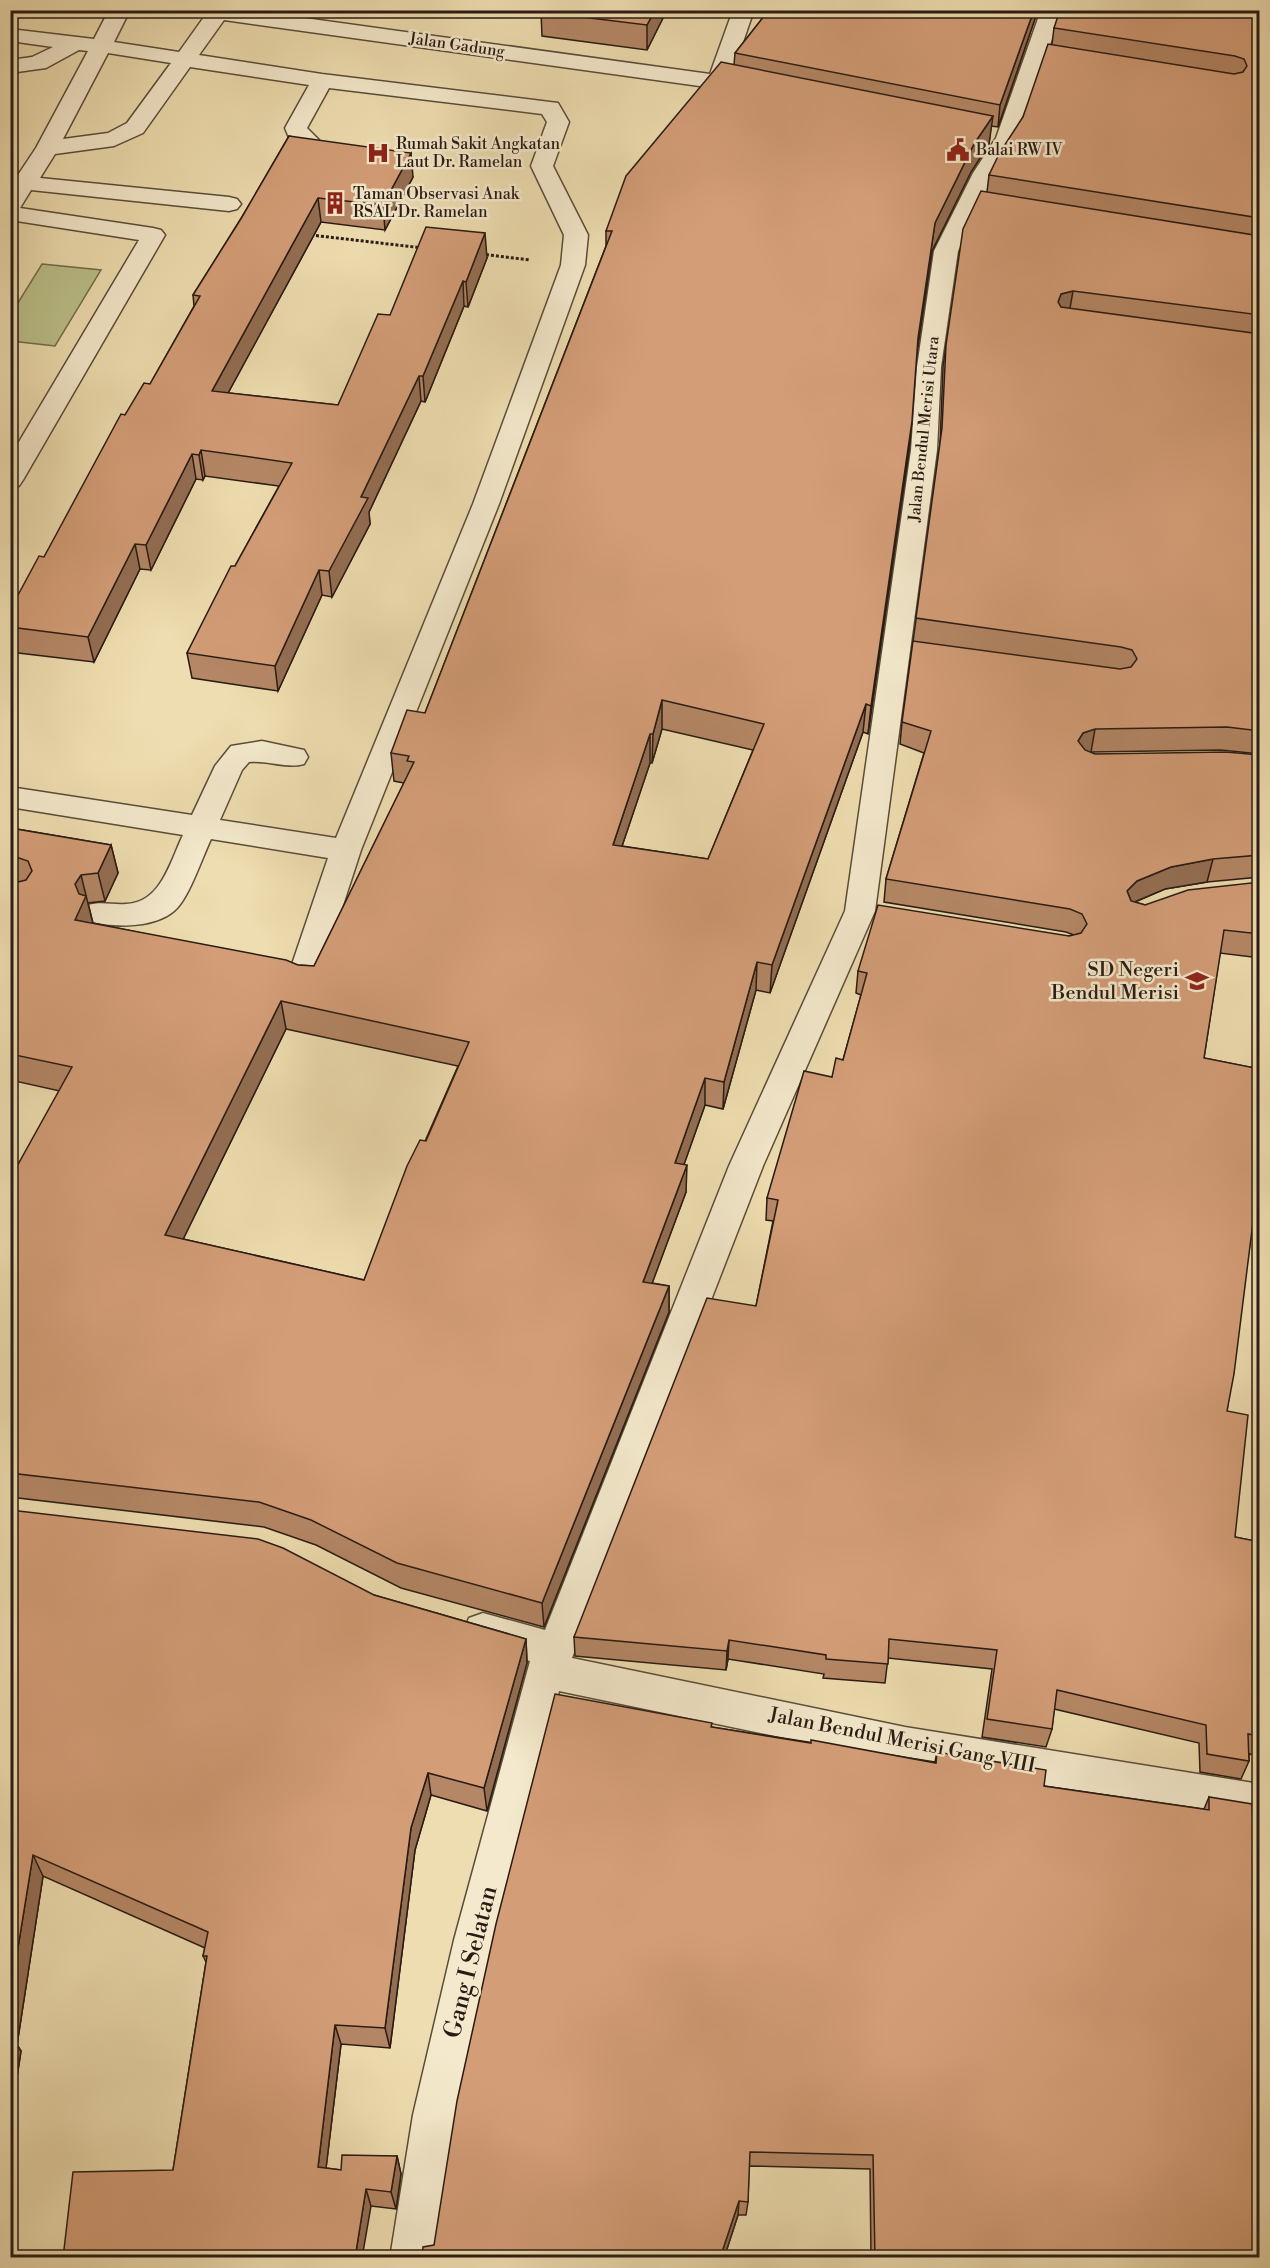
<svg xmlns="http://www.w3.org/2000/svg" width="1270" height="2268" font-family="'Libre Bodoni',serif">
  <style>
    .green { fill: #bbc08a; stroke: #726e4e; stroke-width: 1.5 }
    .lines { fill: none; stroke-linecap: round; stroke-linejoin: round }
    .minor-casing { stroke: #5a4c3a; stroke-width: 3 }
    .path { stroke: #291b13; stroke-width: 3; stroke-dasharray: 3 2; stroke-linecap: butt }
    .minor { fill: #f4e9cc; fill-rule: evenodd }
    .wall { fill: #b58766; stroke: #291b13; stroke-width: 1.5; fill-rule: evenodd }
    .shaded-wall { fill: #946e53; stroke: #291b13; stroke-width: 1.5 }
    .building { fill: #d39d77; stroke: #291b13; stroke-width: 1.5; fill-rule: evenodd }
    .labels { text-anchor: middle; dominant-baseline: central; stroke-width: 5; stroke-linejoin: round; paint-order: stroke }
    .far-street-label { font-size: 16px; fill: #291b13; stroke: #f4e9cc }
    .far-poi-label { font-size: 16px; fill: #291b13; stroke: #f4e9cc; text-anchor: start }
    .poi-label { font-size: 20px; fill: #291b13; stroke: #f4e9cc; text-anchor: end }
    .street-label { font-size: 20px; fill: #291b13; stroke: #f4e9cc }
    .near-street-label { font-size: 24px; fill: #291b13; stroke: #f4e9cc }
  </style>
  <rect width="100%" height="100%" fill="#eeddb0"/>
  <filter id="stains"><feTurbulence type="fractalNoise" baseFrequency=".00333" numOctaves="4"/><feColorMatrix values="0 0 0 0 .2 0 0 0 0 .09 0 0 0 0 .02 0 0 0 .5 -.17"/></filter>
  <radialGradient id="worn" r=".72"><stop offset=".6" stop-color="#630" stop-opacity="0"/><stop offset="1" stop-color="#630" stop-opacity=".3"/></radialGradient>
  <!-- green -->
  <path class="green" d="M42,264L101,270L55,346L11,341V314Z"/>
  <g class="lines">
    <!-- minor casing -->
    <g class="minor-casing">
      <g id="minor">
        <path d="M109,10H130L114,42L179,52L204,17L189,14L186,10H246L710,74L733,10H754L731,77L758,81L761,86L758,91L750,93L224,20L199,55L322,74L558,103L569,122L553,166L588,235L585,265L499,504L361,850L319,979L314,987L303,991L292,987L287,979L328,858L211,839C203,856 190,894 178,907C159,929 113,928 88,921L84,913L88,905C101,901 113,905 126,904C161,903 170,862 183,835L10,807V787L192,815L215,766L231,746L262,741L304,750L308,757L304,764C286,769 268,760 249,762L242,770L220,820L336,838L473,504L561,265L564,235L531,166L547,122L542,114L329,88L307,128L319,140L316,145L308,147L290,140L285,128L309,85L190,67L143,133L114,146L55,154L40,178L229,197L237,199L241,204L237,209L229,211L31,190L20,208L153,228L161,230L165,235L23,480L19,486L10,488V457L139,240L10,220V187L36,148L88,51L79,50L46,68L10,73V60L32,57L53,47L10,41V29L94,39ZM108,53L171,63L127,123L108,133L63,139Z"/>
        <path d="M1041,10H1062L1018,138L995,173L958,251L941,367L937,450L875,911L763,1166L572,1658L905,1727L1260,1784V1822L905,1763L559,1691L496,1940L457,2115L435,2258H390L413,2115L454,1940L530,1661L469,1642L464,1630L469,1618L483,1613L545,1630L729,1166L845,911L911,450L917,367L934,251L973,173L996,138Z"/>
      </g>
    </g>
    <!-- path -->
    <g class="path">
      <path d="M311,235L423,248"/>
      <path d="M481,254L530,260"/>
    </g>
    <!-- minor -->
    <use href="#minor" class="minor"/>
  </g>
  <!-- wall -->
  <g class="wall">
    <path d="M667,10L647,50L542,36L541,12Z"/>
    <path d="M769,10H1038L998,127L991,126L989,144L971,172L932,251L916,356L909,450L868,734L863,732L770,993L756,990L723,1109L705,1105L684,1164L686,1192L652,1283L669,1286V1312L544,1627L401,1588L316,1545L264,1527L10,1497V1179L60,1091L10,1080V882H16L10,881V828L111,845L118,873L105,901L88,903L93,923L298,965L314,966L404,783L394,781L391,753L425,713L606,246V231L734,65L735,53ZM662,729L753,750L708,859L622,846L650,763H652ZM286,1029L458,1066L364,1280L183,1239Z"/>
    <path d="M1260,10V754L1221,750L1090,752L1095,754L1260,755V877L1207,882L1165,889L1135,902L1145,905L1260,882V958L1220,953L1204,1058L1260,1069V1238L1251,1236L1227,1411L1235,1537L1260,1542V1756L1249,1754V1761L1241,1779L1200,1772L1199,1743L1054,1709L1052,1729L1046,1747L982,1737L992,1669L888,1658L885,1683L823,1678L824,1674L728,1659L726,1670L575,1656L574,1637L756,1306L773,1221L766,1220L767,1198L832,1077L843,1060L861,995L856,993L858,971L1074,935L1066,932L884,902L886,879L924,753L900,744L902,722L940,444L943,367L946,345L987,192L989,175L1023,117L1052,44L1054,28Z"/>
    <path d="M289,136L413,177L385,230L321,222L228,393L338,405L390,315L487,258L468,307L464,306L425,402L421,401L369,512L370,524L332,597L322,595L278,691L192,678L187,653L279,486L205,476L203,480L196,479L151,570L140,569L94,662L10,652V610L44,557L125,415L150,384L194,306L193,295L242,217Z"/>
    <path d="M10,1510L374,1595L526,1639L527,1663L487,1811L431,1795L415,1850L390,2048L341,2044L326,2168L341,2170L397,2156L401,2174L396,2209L371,2206L173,2170L206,1962L203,1956L205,1948L43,1876L17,2045L21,2051L12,2110H10Z"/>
    <path d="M712,1727L935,1762L937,1752L1044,1786L1204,1809L1209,1797L1255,1862L1260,2258H871L870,2169L749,2166L748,2202L746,2215H738L724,2258H422L434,2245Z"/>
  </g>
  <!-- shaded-wall -->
  <g class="shaded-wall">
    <path d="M655,10H667L647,50V25Z"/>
    <path d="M1034,10H1038L998,127L1000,105Z"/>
    <path d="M10,67L13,79L10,83Z"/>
    <path d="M993,116L989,144L971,172L932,251L915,367L918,338L935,223L974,144Z"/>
    <path d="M411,153L413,177L385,230L383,205Z"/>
    <path d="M318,198L321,222L215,417L212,391Z"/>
    <path d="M485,233L487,258L468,307L466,282Z"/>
    <path d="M463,281L464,306L425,402L423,376Z"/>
    <path d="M1073,291L1069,314L1058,317V302L1061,294Z"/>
    <path d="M419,376L421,401L369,512L370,524L332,597L329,571L361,497Z"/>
    <path d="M912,421L909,450L868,734L871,706Z"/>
    <path d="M201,450L205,476L203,480L199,455Z"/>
    <path d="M192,454L196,479L151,570L146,545Z"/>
    <path d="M135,544L140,569L94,662L88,637Z"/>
    <path d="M319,570L322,595L278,691L275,666Z"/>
    <path d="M662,700V729L652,763L653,734Z"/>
    <path d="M866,704L863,732L770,993L772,965Z"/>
    <path d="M1095,729L1091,752L1079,756L1078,741L1083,733Z"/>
    <path d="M650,734V763L613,873V845Z"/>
    <path d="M111,845L118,873L105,901L98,873Z"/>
    <path d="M1213,859L1207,882L1165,889L1132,903L1127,891L1137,881L1171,867Z"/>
    <path d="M81,875L93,924L75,920V884Z"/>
    <path d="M757,962L756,990L723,1109L724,1082Z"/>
    <path d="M281,1001L286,1029L172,1262L165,1235Z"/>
    <path d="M705,1078V1105L675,1190V1163Z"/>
    <path d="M687,1165L686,1192L643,1308V1282Z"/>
    <path d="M669,1286V1312L544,1627L542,1603Z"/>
    <path d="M526,1639L527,1663L487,1811L484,1788Z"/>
    <path d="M729,1640L728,1659L726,1670L727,1651Z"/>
    <path d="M428,1773L431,1795L415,1850L390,2048L385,2028L411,1828Z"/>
    <path d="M33,1855L43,1876L17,2045L21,2051L12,2110L10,2108V1997Z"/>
    <path d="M335,2025L341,2044L324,2185L318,2167Z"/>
    <path d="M397,2156L401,2174L396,2209L391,2192Z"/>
    <path d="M366,2189L371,2206L362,2258H355Z"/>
    <path d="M739,2201L738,2215L724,2258H720Z"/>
  </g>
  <!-- building -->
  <g class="building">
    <path d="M541,10H655L647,25L541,12Z"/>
    <path d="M769,10H1034L1000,105L735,53Z"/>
    <path d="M1060,10H1260V218L989,175L1000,152L1023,117L1048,44L1234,74L1243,72L1247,66L1244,59L1235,56L1054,28Z"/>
    <path d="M721,62L993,116L974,144L935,223L918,338L912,421L871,706L866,704L772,965L757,962L724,1082L705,1078L675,1163L687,1165L643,1282L669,1286L542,1603L397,1563L311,1520L259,1502L10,1473V1179L72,1067L10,1054V882L14,883L26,880L32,871L28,861L10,855V828L111,845L98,873L81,875L75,884L79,894L86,896L75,920L286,960L298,965L314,966L414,762L407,761L409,756L391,753L407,710L425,713L612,231H606L626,176ZM662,700L764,724L708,859L613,845L650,734H653ZM281,1001L469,1042L426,1141L420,1140L407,1166L364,1280L165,1235Z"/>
    <path d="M289,136L411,153L383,205L318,198L212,391L338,405L378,314L390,315L426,227L485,233L466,282L463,281L423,376H419L361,497L368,498L329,571L319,570L275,666L187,653L231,566H235L292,463L201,450L199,455L192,454L146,545L135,544L88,637L10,627V610L39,556L44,557L121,414L125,415L144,383L150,384L200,296L193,295L242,217Z"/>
    <path d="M981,191L1260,236V315L1073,291L1061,294L1058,302L1061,307L1260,334V731L1227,727L1095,729L1083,733L1078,741L1085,750L1095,754L1226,752L1260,755V855L1213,859L1171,867L1137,881L1127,891L1131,901L1145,905L1188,890L1260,882V934L1224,930L1204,1058L1260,1069V1215L1254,1214L1234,1374L1227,1411L1248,1415L1235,1537L1260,1542V1736L1248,1734L1249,1761L1207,1754L1206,1725L1057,1690L1052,1729L987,1719L997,1650L889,1639L888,1664L826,1659V1655L729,1640L727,1651L574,1637L707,1298L756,1306L778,1200L767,1198L804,1071L832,1077L836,1058L843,1060L867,973L858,971L878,905L1069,936L1081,933L1087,924L1082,914L1070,909L886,879L931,731L902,722L913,641L1120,669L1131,667L1137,659L1132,650L1121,647L916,618L942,428L946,345L963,229Z"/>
    <path d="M10,1510L258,1539L283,1548L374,1595L526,1639L484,1788L428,1773L411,1828L385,2028L335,2025L318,2167L341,2170L342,2155L397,2156L391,2192L366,2189L355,2258H63L73,2172L173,2170L207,1956H203L208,1932L33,1855L10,1997Z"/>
    <path d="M555,1694L712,1723L711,1727L811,1743V1740L936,1763L937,1752L1046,1770L1044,1786L1209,1810V1797L1252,1804L1255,1862H1260V2258H875L873,2155L750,2152L748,2202L739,2201L720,2258H422L423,2247L434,2245L457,2101L496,1924Z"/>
  </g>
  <!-- icons -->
  <defs>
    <g id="civic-bare" transform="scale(1.8)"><path d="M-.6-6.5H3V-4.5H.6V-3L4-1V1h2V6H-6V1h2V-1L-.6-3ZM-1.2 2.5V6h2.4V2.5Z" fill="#8f2418" stroke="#f4e9cc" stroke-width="2.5" paint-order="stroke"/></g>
    <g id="hospital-bare" transform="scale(1.8)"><path d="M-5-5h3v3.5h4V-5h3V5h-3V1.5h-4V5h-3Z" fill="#8f2418" stroke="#f4e9cc" stroke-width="2.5" paint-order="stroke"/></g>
    <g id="building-bare" transform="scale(1.8)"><path d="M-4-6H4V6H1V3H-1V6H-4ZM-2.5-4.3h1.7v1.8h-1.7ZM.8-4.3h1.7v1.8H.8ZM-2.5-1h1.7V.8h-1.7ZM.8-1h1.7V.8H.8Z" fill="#8f2418" stroke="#f4e9cc" stroke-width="2.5" paint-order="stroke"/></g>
    <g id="school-bare" transform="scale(1.8)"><path d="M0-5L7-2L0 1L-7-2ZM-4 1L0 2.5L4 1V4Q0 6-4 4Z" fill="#8f2418" stroke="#f4e9cc" stroke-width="2.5" paint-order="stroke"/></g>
  </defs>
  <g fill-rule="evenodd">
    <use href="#civic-bare" x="958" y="150"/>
    <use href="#hospital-bare" x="378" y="153"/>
    <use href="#building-bare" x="335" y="203"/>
    <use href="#school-bare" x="1197" y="981"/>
  </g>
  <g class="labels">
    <!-- far-street labels -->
    <g class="far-street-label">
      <text transform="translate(457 45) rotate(8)">Jalan Gadung</text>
      <text transform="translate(924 429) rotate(-84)">Jalan Bendul Merisi Utara</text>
    </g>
    <!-- far-poi labels -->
    <g class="far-poi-label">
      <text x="396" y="144">Rumah Sakit Angkatan<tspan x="396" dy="18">Laut Dr. Ramelan</tspan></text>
      <text x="976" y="150">Balai RW IV</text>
      <text x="353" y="194">Taman Observasi Anak<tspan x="353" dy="18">RSAL Dr. Ramelan</tspan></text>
    </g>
    <!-- poi labels -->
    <g class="poi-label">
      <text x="1179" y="970">SD Negeri<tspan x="1179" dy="23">Bendul Merisi</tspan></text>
    </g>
    <!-- street labels -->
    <g class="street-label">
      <text transform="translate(902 1741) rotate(11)">Jalan Bendul Merisi Gang VIII</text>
    </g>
    <!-- near-street labels -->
    <g class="near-street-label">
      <text transform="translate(471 1962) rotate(-76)">Gang I Selatan</text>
    </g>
  </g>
  <!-- margin -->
  <rect width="1270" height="2268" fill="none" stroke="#eeddb0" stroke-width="36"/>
  <rect x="12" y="12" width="1246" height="2244" fill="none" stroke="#291b13" stroke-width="3"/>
  <rect x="18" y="18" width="1234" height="2232" fill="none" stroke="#291b13" stroke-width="1.5"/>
  <rect width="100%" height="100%" filter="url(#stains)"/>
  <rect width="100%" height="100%" fill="url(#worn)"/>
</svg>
